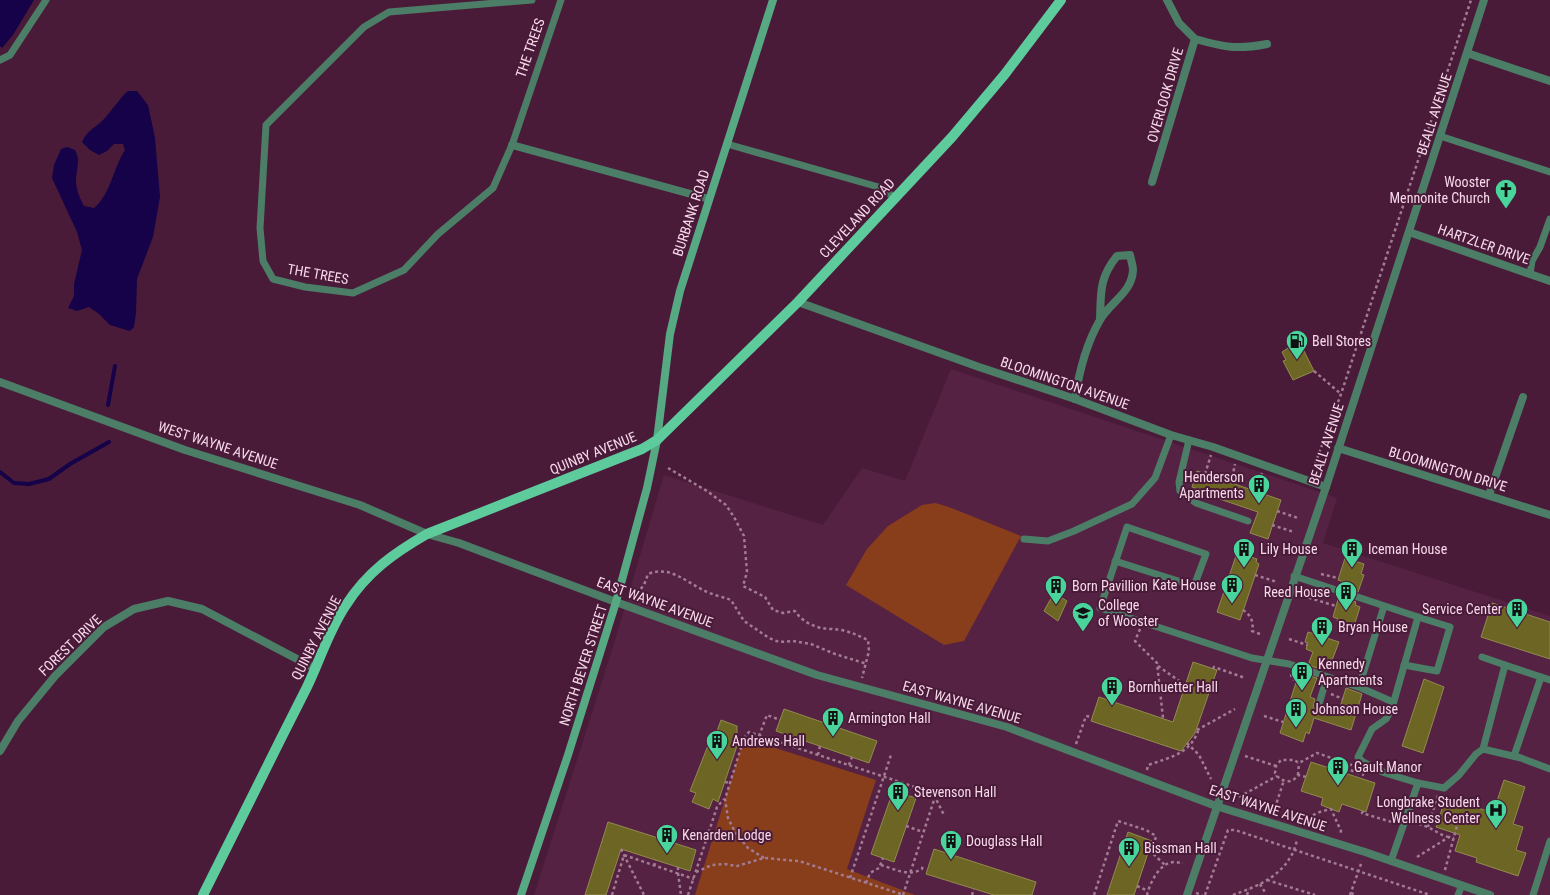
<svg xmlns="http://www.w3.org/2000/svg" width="1550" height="895" font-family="'Roboto Condensed',sans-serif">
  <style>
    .built { fill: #562244 }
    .green { fill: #883d1b }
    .water { fill: #150248 }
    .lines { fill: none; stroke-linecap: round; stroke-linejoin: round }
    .stream { stroke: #150248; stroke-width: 4 }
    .building { fill: #6c6523; stroke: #918b4e }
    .path { stroke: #a27c93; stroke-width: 2.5; stroke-dasharray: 3 3; stroke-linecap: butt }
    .service { stroke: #4c7d66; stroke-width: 7 }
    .minor { stroke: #4c7d66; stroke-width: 8 }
    .tertiary { stroke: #4c7d66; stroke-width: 8 }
    .secondary { stroke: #57a984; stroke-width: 8 }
    .primary { stroke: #5ecb9c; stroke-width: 10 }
    .labels { text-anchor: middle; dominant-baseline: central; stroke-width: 4; stroke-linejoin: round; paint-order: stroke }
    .street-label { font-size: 14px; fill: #f8d9ea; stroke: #491b39 }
    .poi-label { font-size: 14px; fill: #f8d9ea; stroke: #491b39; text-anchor: start }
  </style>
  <rect width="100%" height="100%" fill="#491b39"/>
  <!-- built -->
  <path class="built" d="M951,369L1337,498L1323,543L1550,616V895H534L612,650L664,475L823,525L862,468L905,481Z"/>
  <!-- green -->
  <g class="green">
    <path d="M935,503L949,507L1021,536L964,641L944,645L846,585L867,549L888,526L922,505Z"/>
    <path d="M744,738L876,780L847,869L915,895H695Z"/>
  </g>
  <!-- water -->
  <g class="water">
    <path d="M0,0H34L13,35L2,48L0,46Z"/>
    <path d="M128,91H137L148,105L155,138L160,197L153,237L137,279L136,313L134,327L130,331L110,325L99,314L89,307L77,311L68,308L74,296V284L82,250L77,232L52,178L54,165L61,149L67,147L75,150C81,161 76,169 76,181C76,190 80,198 84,206L94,208C111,194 113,168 125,150L123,144H114L107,151L99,155L90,150L82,142C89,128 96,128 105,118C113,109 119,99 128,91Z"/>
  </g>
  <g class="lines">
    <!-- stream -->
    <g class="stream">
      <path d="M108,405L115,366"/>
      <path d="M0,472L14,483L29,484L49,479L70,464L109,442"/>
    </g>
  </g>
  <!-- building -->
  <g class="building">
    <path d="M1299,341L1314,371L1293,380L1283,361L1286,360L1282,352Z"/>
    <path d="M1197,471L1281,500L1268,539L1250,533L1258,512L1202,493L1203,491L1192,487Z"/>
    <path d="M1238,550L1249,553L1248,556L1257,559L1256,562L1259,564L1240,620L1217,612Z"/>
    <path d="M1345,558L1364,564L1361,574L1364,575L1358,592L1342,587L1344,582L1338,580Z"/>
    <path d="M1054,593L1067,601L1058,621L1044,611Z"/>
    <path d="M1339,596L1356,602L1355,605L1360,607L1354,626L1337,621L1338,619L1333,617Z"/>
    <path d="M1492,603L1550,622V659L1481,637Z"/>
    <path d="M1308,632L1339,642L1331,663L1323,660L1320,669L1308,665L1313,652L1306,649L1308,643L1305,642Z"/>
    <path d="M1193,662L1217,670L1195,733L1181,751L1091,721L1099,697L1173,722Z"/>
    <path d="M1299,673L1317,678L1310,697L1315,699L1313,707L1317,709L1332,713L1334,705L1340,707L1346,688L1362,694L1351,730L1314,718L1309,734L1306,732L1303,742L1280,733Z"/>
    <path d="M1424,679L1444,687L1423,753L1402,746Z"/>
    <path d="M784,709L877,741L869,763L776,731Z"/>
    <path d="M721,720L737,726V738L739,740L718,802L713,799L709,809L692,802L696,793L690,791L711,738L715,737Z"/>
    <path d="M1311,762L1375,783L1366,812L1342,804L1339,812L1321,805L1323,798L1301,791Z"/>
    <path d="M1504,780L1525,787L1513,824L1523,827L1516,850L1526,853L1518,876L1476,862L1477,858L1455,851L1460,835L1436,827L1446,797L1493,813Z"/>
    <path d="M893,791L916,798L894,862L871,854Z"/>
    <path d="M608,822L696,850L690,871L621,849L606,895H585Z"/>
    <path d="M1128,832L1152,841L1134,895H1107Z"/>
    <path d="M934,849L1036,882L1032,895H994L926,874Z"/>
  </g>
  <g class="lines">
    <!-- path -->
    <g class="path">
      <path d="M1314,371L1341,394"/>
      <path d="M1315,464L1341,394L1471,0"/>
      <path d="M668,468L707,491L726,505L734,517L744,536L747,572L743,586L765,597L773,610L783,613L795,611C803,623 817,629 832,629C835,630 838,629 841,630C851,632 859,636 868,640L869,651L862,678"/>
      <path d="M1205,474L1211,455"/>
      <path d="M1231,483L1235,464"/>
      <path d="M1256,491L1262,473"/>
      <path d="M1277,511L1298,518"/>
      <path d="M1272,525L1294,532"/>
      <path d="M1321,574L1338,578"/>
      <path d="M1255,575L1277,582"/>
      <path d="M1303,596L1336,606"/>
      <path d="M633,598L644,585L648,574C670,565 686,582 705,591C713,595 723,597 731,600L744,621L769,638L779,642L793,641L811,644L835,654L867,664"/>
      <path d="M1243,610C1251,615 1254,622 1252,631L1260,634"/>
      <path d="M1140,629L1135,641L1157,663L1163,718"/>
      <path d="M1289,639L1307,645"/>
      <path d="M1158,666L1185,685"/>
      <path d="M1213,669L1214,667L1245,678"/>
      <path d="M1291,674L1292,679L1297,680"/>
      <path d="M1331,694L1343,699"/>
      <path d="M1326,707L1333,710"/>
      <path d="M1264,716L1283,722"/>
      <path d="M1197,730L1235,709"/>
      <path d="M759,736L767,715L780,720"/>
      <path d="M1187,743L1199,755L1211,779"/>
      <path d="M785,744L789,735"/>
      <path d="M1076,744L1086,716L1092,717"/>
      <path d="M818,755L820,746"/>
      <path d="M1245,756L1276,766"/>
      <path d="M849,765L852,757"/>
      <path d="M1147,770L1148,765C1171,757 1191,754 1199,728"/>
      <path d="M1337,771L1339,766L1364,775"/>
      <path d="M1298,775L1299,763"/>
      <path d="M1306,777L1298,775C1292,785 1280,782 1275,773L1276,766L1281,760H1294L1299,763L1317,753L1352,765"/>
      <path d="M725,782L730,783"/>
      <path d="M1239,797L1277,776"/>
      <path d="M1363,811L1362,813L1395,823"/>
      <path d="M1273,814L1284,780"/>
      <path d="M1413,822L1428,827L1444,836L1449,837"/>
      <path d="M1305,824C1309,814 1322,811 1331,809L1341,831L1340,834"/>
      <path d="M906,826L923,832"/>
      <path d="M1428,827L1438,795"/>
      <path d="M621,849L644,895"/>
      <path d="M1149,850L1165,865"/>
      <path d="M1417,857L1449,837L1454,838"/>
      <path d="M764,858L748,848L735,832L728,818L725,799L744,738L749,732L933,793L944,815"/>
      <path d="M881,865C894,869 909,877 922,869L923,864"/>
      <path d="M654,866L656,860"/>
      <path d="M678,867V873L681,895"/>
      <path d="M1445,870L1458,822"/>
      <path d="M696,872L712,865L725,864L737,866L764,858L799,861L904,895"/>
      <path d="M850,878L891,755"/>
      <path d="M1267,880L1315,895"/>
      <path d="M866,883L870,873L879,868L883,858"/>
      <path d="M1260,884L1266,894"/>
      <path d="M1137,886L1148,891"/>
      <path d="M1196,893L1202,895"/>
      <path d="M1351,893L1356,895"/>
      <path d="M612,895L624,855L694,879"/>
      <path d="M688,895L717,807L724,799"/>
      <path d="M903,895L935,797"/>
      <path d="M972,895L974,889"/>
      <path d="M1094,895L1118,821L1146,830L1156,836L1152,853"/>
      <path d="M1147,895C1150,883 1159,863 1174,862C1177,862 1180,863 1183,863"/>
      <path d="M1205,895L1228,830H1235L1430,895"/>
      <path d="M1233,895C1255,887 1279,878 1291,856C1294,852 1295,846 1297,841"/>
      <path d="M1247,895L1249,889"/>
      <path d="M1350,895L1362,861"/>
    </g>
    <!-- service -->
    <g class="service">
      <path d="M532,0L389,12L364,27L266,125L260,228L263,261L273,279L305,287L353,293L404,270L438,234L493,188L512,145L561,0"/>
      <path d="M0,60L10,55L46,0"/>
      <path d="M1440,136L1550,172"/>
      <path d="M727,144L882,188L895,198"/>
      <path d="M1530,274L1532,261L1540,247L1550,219"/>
      <path d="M1189,440L1179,482L1180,491L1196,503L1248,521"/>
      <path d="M1024,539L1048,541L1074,531L1132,504L1155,478L1171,435"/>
      <path d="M1115,561L1194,586L1206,554L1127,527L1100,608L1252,658L1289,664L1361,688L1393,702"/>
      <path d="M1294,576L1418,617L1392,708L1386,719L1372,729L1358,757L1363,762L1385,773L1418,783"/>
      <path d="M1482,657L1505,665"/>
      <path d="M1404,665L1437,671L1450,627L1418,617"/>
      <path d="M1359,687L1384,606"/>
      <path d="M1319,704L1327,677"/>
      <path d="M1483,749L1505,665L1550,680"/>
      <path d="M1514,756L1541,677"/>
      <path d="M1391,861L1418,783L1444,788L1459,775L1476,754L1483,749L1521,758L1550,769"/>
      <path d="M1458,895L1462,885"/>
      <path d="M1533,895L1550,841"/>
    </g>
    <!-- minor -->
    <g class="minor">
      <path d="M1167,0L1179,23L1195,39"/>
      <path d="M1467,53L1550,81"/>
      <path d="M512,145L709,199"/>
      <path d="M1152,182L1195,39C1224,47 1236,50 1267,44"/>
      <path d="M1409,232L1550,281"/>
      <path d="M798,302L979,367L1075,399L1171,435L1213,447L1326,487"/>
      <path d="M1075,399C1079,372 1086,344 1100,320C1110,302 1132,293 1133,270C1133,266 1131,260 1130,255L1117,256C1099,278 1101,293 1100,319"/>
      <path d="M1338,448L1550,515"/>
      <path d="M1489,495L1523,397"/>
      <path d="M0,751L18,721L55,676L104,627L134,609L168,601L202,609L316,669"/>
    </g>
    <!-- tertiary -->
    <g class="tertiary">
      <path d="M0,382L185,450L360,505L427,534L459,543L616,602L817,675L1007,727L1216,806L1365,852L1490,895"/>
      <path d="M1187,895L1326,487L1484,0"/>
    </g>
    <!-- secondary -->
    <path class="secondary" d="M521,895L568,755L616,602L647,488L657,440L670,334L680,291L773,0"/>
    <!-- primary -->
    <path class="primary" d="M203,895C238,825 272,756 307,687C320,660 329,630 346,605C367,572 394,553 427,534L642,449L657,440L798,302L952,137L1005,74L1061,0"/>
  </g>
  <!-- icons -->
  <defs>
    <g id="church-pin" transform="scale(1.15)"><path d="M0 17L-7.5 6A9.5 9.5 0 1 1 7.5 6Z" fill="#49d49c" stroke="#491b39"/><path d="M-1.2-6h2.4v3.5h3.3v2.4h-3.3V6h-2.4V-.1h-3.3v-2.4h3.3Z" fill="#111"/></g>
    <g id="fuel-pin" transform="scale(1.15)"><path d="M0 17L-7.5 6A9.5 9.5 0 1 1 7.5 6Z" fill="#49d49c" stroke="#491b39"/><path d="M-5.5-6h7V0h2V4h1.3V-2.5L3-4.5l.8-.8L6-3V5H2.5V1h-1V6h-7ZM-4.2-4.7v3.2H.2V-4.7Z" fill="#111"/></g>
    <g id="building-pin" transform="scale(1.15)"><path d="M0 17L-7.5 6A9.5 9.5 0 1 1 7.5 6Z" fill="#49d49c" stroke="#491b39"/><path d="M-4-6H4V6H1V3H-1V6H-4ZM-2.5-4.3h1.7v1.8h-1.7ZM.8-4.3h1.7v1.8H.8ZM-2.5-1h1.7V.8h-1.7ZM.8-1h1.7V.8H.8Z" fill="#111"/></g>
    <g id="university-pin" transform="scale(1.15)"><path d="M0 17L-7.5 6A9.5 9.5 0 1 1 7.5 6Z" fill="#49d49c" stroke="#491b39"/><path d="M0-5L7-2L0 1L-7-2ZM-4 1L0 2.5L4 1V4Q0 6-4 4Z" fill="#111"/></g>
    <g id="hospital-pin" transform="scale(1.15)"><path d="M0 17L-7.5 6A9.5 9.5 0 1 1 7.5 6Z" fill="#49d49c" stroke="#491b39"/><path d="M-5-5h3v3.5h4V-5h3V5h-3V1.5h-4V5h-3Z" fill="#111"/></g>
  </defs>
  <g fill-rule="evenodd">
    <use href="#church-pin" x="1506" y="190"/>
    <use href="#fuel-pin" x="1297" y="341"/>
    <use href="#building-pin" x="1259" y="485"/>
    <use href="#building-pin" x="1244" y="549"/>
    <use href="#building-pin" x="1352" y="549"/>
    <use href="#building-pin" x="1232" y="585"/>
    <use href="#building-pin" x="1056" y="586"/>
    <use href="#building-pin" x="1346" y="592"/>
    <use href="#building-pin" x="1517" y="609"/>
    <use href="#university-pin" x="1083" y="613"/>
    <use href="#building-pin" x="1322" y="627"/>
    <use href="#building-pin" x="1302" y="672"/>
    <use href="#building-pin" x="1112" y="687"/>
    <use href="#building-pin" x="1296" y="709"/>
    <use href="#building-pin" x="833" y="718"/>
    <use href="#building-pin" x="717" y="741"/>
    <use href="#building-pin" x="1338" y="767"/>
    <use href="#building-pin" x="898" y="792"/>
    <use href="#hospital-pin" x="1496" y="810"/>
    <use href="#building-pin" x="667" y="835"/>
    <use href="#building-pin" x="951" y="841"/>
    <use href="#building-pin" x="1129" y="848"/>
  </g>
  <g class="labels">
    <!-- street labels -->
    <g class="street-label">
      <text transform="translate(530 48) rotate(-71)">THE TREES</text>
      <text transform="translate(1165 95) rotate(-74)">OVERLOOK DRIVE</text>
      <text transform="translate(1434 114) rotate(-72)">BEALL AVENUE</text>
      <text transform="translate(691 213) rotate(-72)">BURBANK ROAD</text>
      <text transform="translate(857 218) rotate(-47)">CLEVELAND ROAD</text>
      <text transform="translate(1484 244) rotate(19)">HARTZLER DRIVE</text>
      <text transform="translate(318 274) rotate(10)">THE TREES</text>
      <text transform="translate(1065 383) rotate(19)">BLOOMINGTON AVENUE</text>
      <text transform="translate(1326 444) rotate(-72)">BEALL AVENUE</text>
      <text transform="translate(218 445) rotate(18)">WEST WAYNE AVENUE</text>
      <text transform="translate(593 453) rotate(-22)">QUINBY AVENUE</text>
      <text transform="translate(1448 469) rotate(17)">BLOOMINGTON DRIVE</text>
      <text transform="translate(655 602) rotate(20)">EAST WAYNE AVENUE</text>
      <text transform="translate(316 638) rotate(-63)">QUINBY AVENUE</text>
      <text transform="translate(70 645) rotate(-44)">FOREST DRIVE</text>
      <text transform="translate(583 665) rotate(-72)">NORTH BEVER STREET</text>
      <text transform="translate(962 702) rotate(16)">EAST WAYNE AVENUE</text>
      <text transform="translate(1268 808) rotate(18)">EAST WAYNE AVENUE</text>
    </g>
    <!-- poi labels -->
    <g class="poi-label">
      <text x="1490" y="182" text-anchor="end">Wooster<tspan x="1490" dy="16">Mennonite Church</tspan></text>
      <text x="1312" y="341">Bell Stores</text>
      <text x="1244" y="477" text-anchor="end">Henderson<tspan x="1244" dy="16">Apartments</tspan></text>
      <text x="1260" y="549">Lily House</text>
      <text x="1368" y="549">Iceman House</text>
      <text x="1216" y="585" text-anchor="end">Kate House</text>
      <text x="1072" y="586">Born Pavillion</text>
      <text x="1330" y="592" text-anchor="end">Reed House</text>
      <text x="1098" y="605">College<tspan x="1098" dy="16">of Wooster</tspan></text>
      <text x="1502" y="609" text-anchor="end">Service Center</text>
      <text x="1338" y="627">Bryan House</text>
      <text x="1318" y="664">Kennedy<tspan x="1318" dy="16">Apartments</tspan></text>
      <text x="1128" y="687">Bornhuetter Hall</text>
      <text x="1312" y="709">Johnson House</text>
      <text x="848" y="718">Armington Hall</text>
      <text x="732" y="741">Andrews Hall</text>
      <text x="1354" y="767">Gault Manor</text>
      <text x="914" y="792">Stevenson Hall</text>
      <text x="1480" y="802" text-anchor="end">Longbrake Student<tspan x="1480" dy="16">Wellness Center</tspan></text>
      <text x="682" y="835">Kenarden Lodge</text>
      <text x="966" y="841">Douglass Hall</text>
      <text x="1144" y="848">Bissman Hall</text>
    </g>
  </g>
</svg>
